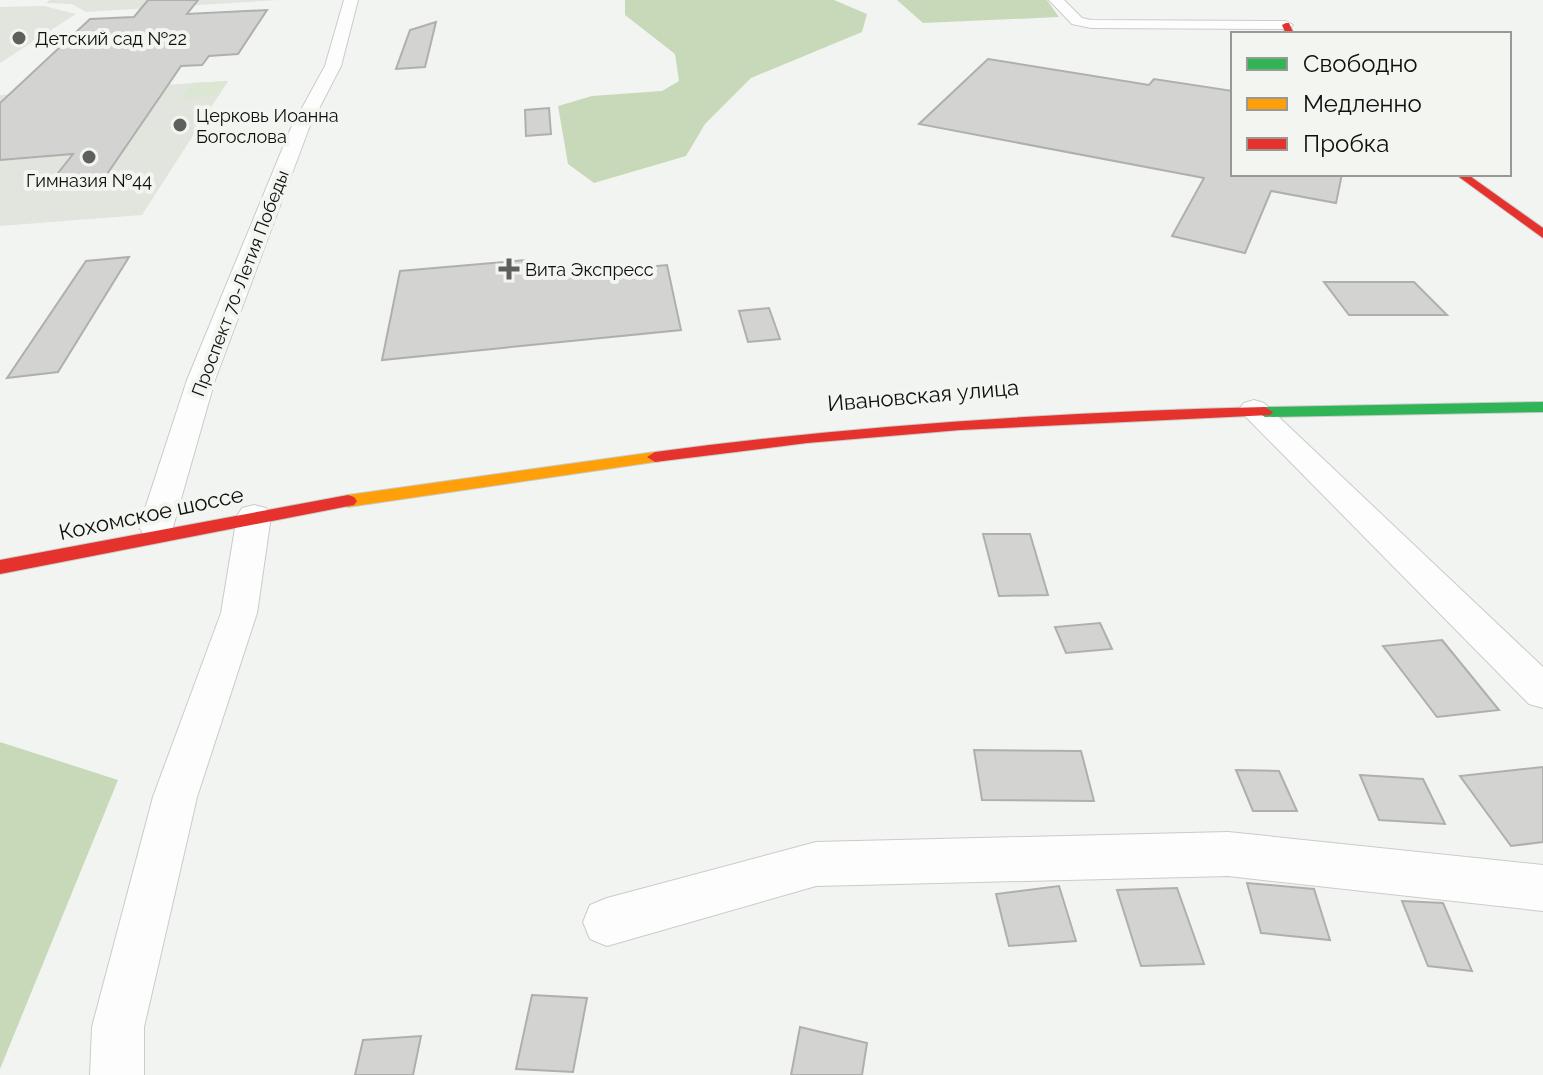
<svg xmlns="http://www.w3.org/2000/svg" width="1543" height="1075" font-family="Raleway,sans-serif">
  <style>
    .built { fill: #e1e5de }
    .green { fill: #dbe7d2 }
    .forest { fill: #c8d9b9 }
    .building { fill: #d3d4d2; stroke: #afb0ae; stroke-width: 2 }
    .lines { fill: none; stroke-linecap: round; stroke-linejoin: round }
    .street-casing { stroke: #caccc9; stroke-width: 2 }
    .fast-casing { stroke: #caccc9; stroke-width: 2 }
    .slow-casing { stroke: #caccc9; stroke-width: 2 }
    .jam-casing { stroke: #caccc9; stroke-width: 2 }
    .street { fill: #fdfdfd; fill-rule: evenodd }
    .fast { fill: #30b455; fill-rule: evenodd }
    .slow { fill: #ff9f0a; fill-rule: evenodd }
    .jam { fill: #e5322d; fill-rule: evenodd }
    .poi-dot { fill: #5e605d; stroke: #f2f5f0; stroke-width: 3 }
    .labels { text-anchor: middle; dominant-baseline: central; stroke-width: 8; stroke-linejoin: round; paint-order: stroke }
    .far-poi-label { font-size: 18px; fill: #0f100e; stroke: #f2f5f0; text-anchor: start }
    .far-street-label { font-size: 18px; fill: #0f100e; stroke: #f2f5f0 }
    .street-label { font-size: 22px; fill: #0f100e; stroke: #f2f5f0 }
  </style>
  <rect width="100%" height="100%" fill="#f2f4f1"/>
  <!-- built -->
  <g class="built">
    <path d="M50,0H279L86,12L72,4L46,3Z"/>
    <path d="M44,6L76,14L0,63V7Z"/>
    <path d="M228,81L142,215L0,226V95Z"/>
  </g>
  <!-- green -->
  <path class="green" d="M228,81L218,96L180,99L192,83Z"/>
  <!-- forest -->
  <g class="forest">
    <path d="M625,0H834L867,14L862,32L751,78L705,124L686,156L594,183L568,164L558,106L592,96L662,91L679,81L675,54L625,15Z"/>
    <path d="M897,0H1047L1059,17L923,23Z"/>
    <path d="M0,742L118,780L0,1069Z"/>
  </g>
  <!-- building -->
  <g class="building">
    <path d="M148,0H198L187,14L267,10L238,54L209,56L202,65L181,66L105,177L51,182L73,154L0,160V103L90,19L134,17Z"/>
    <path d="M436,22L425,67L396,69L410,30Z"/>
    <path d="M988,59L1149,85L1154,79L1233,91V174H1342L1336,203L1271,191L1245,253L1172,236L1204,178L919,124Z"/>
    <path d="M549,108L551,134L526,136L525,110Z"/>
    <path d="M129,257L58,372L7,378L86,261Z"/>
    <path d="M526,260V278L667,265L681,330L382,360L400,271Z"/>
    <path d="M1324,282H1414L1447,315H1349Z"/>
    <path d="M769,308L780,339L748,342L739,311Z"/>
    <path d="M983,534H1030L1048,595L999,596Z"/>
    <path d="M1100,623L1112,649L1066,653L1055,627Z"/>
    <path d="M1442,640L1499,710L1437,717L1383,646Z"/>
    <path d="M974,750L1081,751L1094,801L982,800Z"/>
    <path d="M1543,767V842L1511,846L1460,776Z"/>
    <path d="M1236,770L1279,771L1297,811H1253Z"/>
    <path d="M1360,775L1423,779L1445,824L1379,820Z"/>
    <path d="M1247,883L1314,889L1330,940L1261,933Z"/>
    <path d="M1059,886L1076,941L1009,946L996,894Z"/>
    <path d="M1177,888L1204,964L1141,966L1117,890Z"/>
    <path d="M1402,901L1443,903L1472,971L1428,966Z"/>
    <path d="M532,995L587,998L573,1072L516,1069Z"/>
    <path d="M800,1027L867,1043L862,1075H791Z"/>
    <path d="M421,1036L413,1075H355L363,1040Z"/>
  </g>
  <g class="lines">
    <!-- street casing -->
    <g class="street-casing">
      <g id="street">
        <path d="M344,0H358L341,66L309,128L215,380L173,527L168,535L156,539L144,535L139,527L187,380L291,128L325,66Z"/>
        <path d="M1049,0H1064L1082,18L1091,20L1286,21L1293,25L1286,29L1091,28L1072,24Z"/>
        <path d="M1254,400L1264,403L1543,667V708L1529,704L1244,415L1239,409L1244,403Z"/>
        <path d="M254,505L266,508L271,516L257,613L197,797L144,1027V1075H90L92,1027L153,797L221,613L237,516L242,508Z"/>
        <path d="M1228,832L1543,865V911L1228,876L816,886L607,946L590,939L583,922L590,905L607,898L816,842Z"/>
      </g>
    </g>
    <!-- fast casing -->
    <g class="fast-casing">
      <path id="fast" d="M1543,402V412L1265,417L1257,412L1265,407Z"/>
    </g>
    <!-- slow casing -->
    <g class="slow-casing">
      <path id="slow" d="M655,452L661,453L663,457L661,461L348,507L339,501L348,495Z"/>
    </g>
    <!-- jam casing -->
    <g class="jam-casing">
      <g id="jam">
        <path d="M1286,23H1289L1294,34H1286L1282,25Z"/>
        <path d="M1455,174H1467L1543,228V238Z"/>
        <path d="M1265,407L1273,412L1270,415L960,430L807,443L655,462L647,457L655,452C858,425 1061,412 1265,407Z"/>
        <path d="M348,495L354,497L357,501L354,505L0,574V560Z"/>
      </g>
    </g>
    <!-- street -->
    <use href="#street" class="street"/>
    <!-- fast -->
    <use href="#fast" class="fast"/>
    <!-- slow -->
    <use href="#slow" class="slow"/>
    <!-- jam -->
    <use href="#jam" class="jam"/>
  </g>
  <!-- markers -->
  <g class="poi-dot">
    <circle cx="19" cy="38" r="8"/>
    <circle cx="180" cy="125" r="8"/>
    <circle cx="89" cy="157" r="8"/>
    <path d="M505 257h8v8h8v8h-8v8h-8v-8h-8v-8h8z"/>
  </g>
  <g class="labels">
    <!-- far-poi labels -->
    <g class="far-poi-label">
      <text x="35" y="38">Детский сад №22</text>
      <text x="196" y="115">Церковь Иоанна<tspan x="196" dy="21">Богослова</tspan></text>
      <text x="89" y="180" text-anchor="middle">Гимназия №44</text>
      <text x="525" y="269">Вита Экспресс</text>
    </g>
    <!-- far-street labels -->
    <g class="far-street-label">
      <text transform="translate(240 283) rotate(-69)">Проспект 70-Летия Победы</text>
    </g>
    <!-- street labels -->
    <g class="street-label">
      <text transform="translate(923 395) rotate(-5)">Ивановская улица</text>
      <text transform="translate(151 513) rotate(-12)">Кохомское шоссе</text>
    </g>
  </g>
  <!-- legend -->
  <rect x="1231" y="32" width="280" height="144" fill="#f2f5f0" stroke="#979996" stroke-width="2"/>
  <rect x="1247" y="58" width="40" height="12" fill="#30b455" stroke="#979996" stroke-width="2"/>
  <text x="1303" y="72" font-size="24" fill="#0f100e">Свободно</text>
  <rect x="1247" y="98" width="40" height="12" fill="#ff9f0a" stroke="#979996" stroke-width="2"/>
  <text x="1303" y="112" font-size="24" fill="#0f100e">Медленно</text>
  <rect x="1247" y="138" width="40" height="12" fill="#e5322d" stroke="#979996" stroke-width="2"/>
  <text x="1303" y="152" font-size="24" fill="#0f100e">Пробка</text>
</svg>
